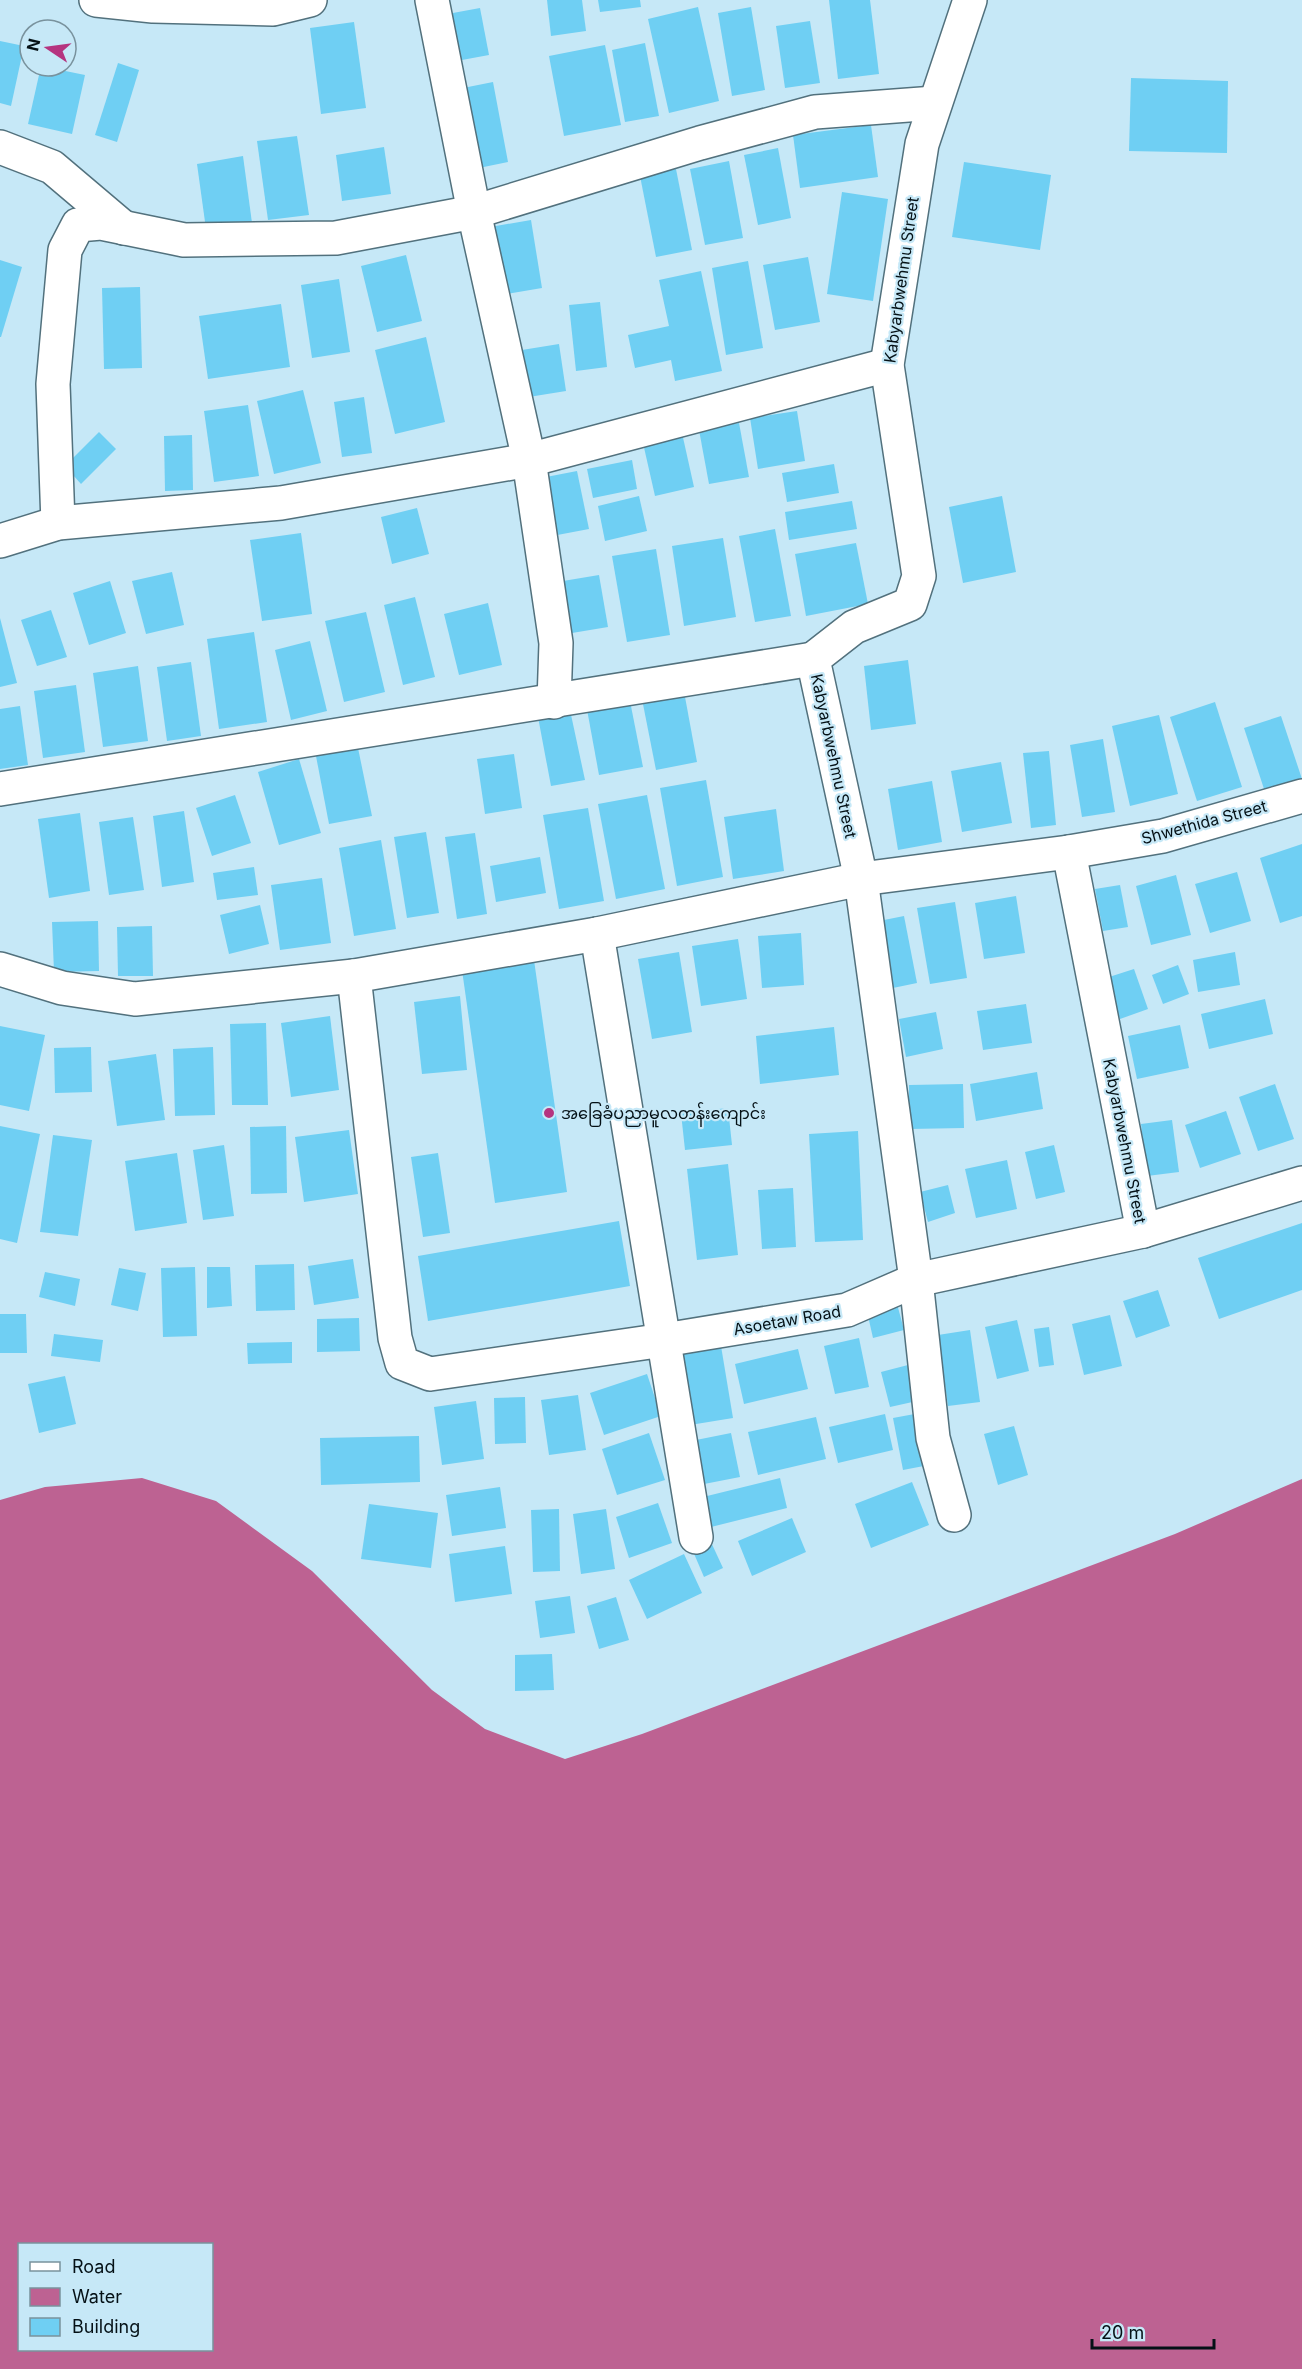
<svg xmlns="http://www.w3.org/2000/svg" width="1302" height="2369" font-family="Inter,'Noto Sans Myanmar',sans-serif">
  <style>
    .water { fill: #bd6292; fill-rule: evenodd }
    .building { fill: #6fcff3 }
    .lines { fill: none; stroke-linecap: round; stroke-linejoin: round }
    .minor-casing { stroke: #52717d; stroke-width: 36 }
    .minor { stroke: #fff; stroke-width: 33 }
    .poi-dot { fill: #b5347f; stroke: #c6e8f7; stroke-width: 2 }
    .labels { text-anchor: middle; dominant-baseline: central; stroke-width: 4.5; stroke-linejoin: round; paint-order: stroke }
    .street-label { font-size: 16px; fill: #051116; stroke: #c6e8f7 }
    .poi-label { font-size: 16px; fill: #051116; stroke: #c6e8f7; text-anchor: start }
  </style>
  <rect width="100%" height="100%" fill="#c6e8f7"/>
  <!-- water -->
  <path class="water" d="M142,1478L216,1501L312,1571L432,1690L485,1729L565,1759L642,1734L1175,1534L1302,1479V2369H0V1500L45,1487ZM20,2244H212V2350H20Z"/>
  <!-- building -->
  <g class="building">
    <path d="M547,0H582L586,31L551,36Z"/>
    <path d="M598,0H640L641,7L600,12Z"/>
    <path d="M829,0H870L879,74L838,79Z"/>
    <path d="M698,7L719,101L669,113L648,19Z"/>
    <path d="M751,7L765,90L732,96L718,13Z"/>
    <path d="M480,8L489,55L451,62L442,15Z"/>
    <path d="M810,21L820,83L785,88L776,26Z"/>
    <path d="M354,22L366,108L321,114L310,28Z"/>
    <path d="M0,41L24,46L11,106L0,103Z"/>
    <path d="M645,43L659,116L625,122L612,50Z"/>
    <path d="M605,45L621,125L564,136L549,56Z"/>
    <path d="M118,63L139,70L117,142L95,135Z"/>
    <path d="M41,66L85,75L72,134L28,124Z"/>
    <path d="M1131,78L1228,81L1227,153L1129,151Z"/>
    <path d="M493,82L508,162L469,170L453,90Z"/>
    <path d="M871,125L878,177L800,188L793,135Z"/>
    <path d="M297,136L309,215L268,220L257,141Z"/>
    <path d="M384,147L391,194L342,201L336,155Z"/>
    <path d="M778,148L791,218L758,225L744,155Z"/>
    <path d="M243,156L252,223L206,229L197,164Z"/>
    <path d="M729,161L743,238L705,245L690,169Z"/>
    <path d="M964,162L1051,175L1040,250L952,237Z"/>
    <path d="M676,169L692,250L656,257L640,176Z"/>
    <path d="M842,192L888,199L873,301L827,294Z"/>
    <path d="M531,220L542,288L501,295L490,227Z"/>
    <path d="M406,255L422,321L377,332L361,266Z"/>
    <path d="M808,257L820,322L775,330L763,265Z"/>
    <path d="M0,260L22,267L1,337H0Z"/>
    <path d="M748,261L763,348L726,355L712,268Z"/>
    <path d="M701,271L722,371L675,381L671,360L635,368L628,335L669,326L659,280Z"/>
    <path d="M339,279L350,352L312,358L301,285Z"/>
    <path d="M140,287L142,368L104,369L102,288Z"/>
    <path d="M600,302L607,367L576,371L569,305Z"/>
    <path d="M281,304L290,367L208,379L199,316Z"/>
    <path d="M426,337L445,422L395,434L375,350Z"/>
    <path d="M559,344L566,391L510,400L503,353Z"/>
    <path d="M303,390L321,463L274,474L257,401Z"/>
    <path d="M364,397L372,453L342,457L334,402Z"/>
    <path d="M248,405L259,476L214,482L204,411Z"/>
    <path d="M797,411L805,461L758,469L750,418Z"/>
    <path d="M739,423L749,477L709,484L699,430Z"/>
    <path d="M99,432L116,449L81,484L65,466Z"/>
    <path d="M682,433L694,487L655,496L643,443Z"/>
    <path d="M192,435L193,490L165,491L164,436Z"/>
    <path d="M632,460L637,489L593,498L587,469Z"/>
    <path d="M834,464L839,493L787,502L782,473Z"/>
    <path d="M577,471L589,529L552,536L541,478Z"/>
    <path d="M639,496L647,531L605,541L598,506Z"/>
    <path d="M1002,496L1016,572L963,583L949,507Z"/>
    <path d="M852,501L857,529L789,540L785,512Z"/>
    <path d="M417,508L429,554L392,564L381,517Z"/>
    <path d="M775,529L791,616L755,622L739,536Z"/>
    <path d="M301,533L312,614L262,621L250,540Z"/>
    <path d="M723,538L736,617L684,626L672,546Z"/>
    <path d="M856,543L868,604L806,616L795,554Z"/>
    <path d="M656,549L670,635L627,642L612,556Z"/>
    <path d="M172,572L184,625L146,634L132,581Z"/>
    <path d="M599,575L608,627L572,633L563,581Z"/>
    <path d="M110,581L126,633L89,645L73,593Z"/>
    <path d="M415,597L435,677L403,685L384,605Z"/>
    <path d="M488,603L502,665L459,675L444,614Z"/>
    <path d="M51,610L67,657L37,666L21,620Z"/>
    <path d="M366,612L385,692L344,702L325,621Z"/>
    <path d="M0,618L17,683L0,687Z"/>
    <path d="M254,632L267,722L219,729L207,639Z"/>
    <path d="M310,641L327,711L291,720L275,650Z"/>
    <path d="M908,660L916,724L871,730L864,666Z"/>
    <path d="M191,662L201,736L167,741L157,667Z"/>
    <path d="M138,666L148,741L103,747L93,673Z"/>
    <path d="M76,685L85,752L43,758L34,691Z"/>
    <path d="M683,686L697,762L656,770L641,694Z"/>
    <path d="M629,696L643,767L599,775L586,704Z"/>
    <path d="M1215,702L1242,787L1197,801L1170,717Z"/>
    <path d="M20,706L28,765L0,769V709Z"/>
    <path d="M570,710L585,780L551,786L538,717Z"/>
    <path d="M1159,715L1178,794L1130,806L1112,726Z"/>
    <path d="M1281,716L1302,779L1265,792L1244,728Z"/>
    <path d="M1103,739L1115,812L1082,817L1070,745Z"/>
    <path d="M358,748L372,816L329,824L316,756Z"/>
    <path d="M1049,751L1056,825L1031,828L1023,753Z"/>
    <path d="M514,754L522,808L485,814L477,759Z"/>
    <path d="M299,759L321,833L279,845L258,772Z"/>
    <path d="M1001,762L1012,823L962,832L951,771Z"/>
    <path d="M706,780L723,877L677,886L660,788Z"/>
    <path d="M932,781L942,842L898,850L888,789Z"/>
    <path d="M235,795L251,843L212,856L196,808Z"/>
    <path d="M647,795L665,889L616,899L598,804Z"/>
    <path d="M588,808L604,901L559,909L543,815Z"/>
    <path d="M776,809L784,871L733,879L724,817Z"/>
    <path d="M184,811L194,882L162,887L153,816Z"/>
    <path d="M80,813L90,891L49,898L38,819Z"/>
    <path d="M133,817L144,890L109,895L99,822Z"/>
    <path d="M426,832L439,913L407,918L394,837Z"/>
    <path d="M475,833L487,914L457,919L445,837Z"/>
    <path d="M381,840L396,929L354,936L339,848Z"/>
    <path d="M1302,844V916L1280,923L1260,858Z"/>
    <path d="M540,857L546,893L496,902L490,866Z"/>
    <path d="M254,867L258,895L217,900L213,873Z"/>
    <path d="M1237,872L1251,921L1210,933L1195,884Z"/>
    <path d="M1176,875L1191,935L1151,945L1136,886Z"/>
    <path d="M322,878L331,943L280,950L271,885Z"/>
    <path d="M1120,885L1128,927L1103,931L1095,889Z"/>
    <path d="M1016,896L1025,953L984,959L975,903Z"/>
    <path d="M955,902L967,978L930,984L917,908Z"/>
    <path d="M260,905L269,944L229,954L220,915Z"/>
    <path d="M904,916L917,983L888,989L874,922Z"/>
    <path d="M98,921L99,971L54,972L52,922Z"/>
    <path d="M152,926L153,976H118L117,927Z"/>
    <path d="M801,933L804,985L762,988L758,936Z"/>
    <path d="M738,939L747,999L701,1006L692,946Z"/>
    <path d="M679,952L692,1032L652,1039L638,959Z"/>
    <path d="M1235,952L1240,985L1198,992L1193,960Z"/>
    <path d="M534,960L567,1192L495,1203L462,970Z"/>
    <path d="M1178,965L1189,994L1163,1004L1152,975Z"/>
    <path d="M1134,969L1148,1009L1120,1019L1106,978Z"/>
    <path d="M460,996L467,1070L422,1074L414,1002Z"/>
    <path d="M1265,999L1273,1034L1209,1049L1201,1014Z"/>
    <path d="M1026,1004L1032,1043L983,1050L977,1011Z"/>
    <path d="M936,1012L943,1049L906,1057L899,1019Z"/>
    <path d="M330,1016L339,1090L291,1097L281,1023Z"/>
    <path d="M266,1023L268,1105H232L230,1024Z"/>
    <path d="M1180,1025L1189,1068L1137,1079L1128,1036Z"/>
    <path d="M0,1026L45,1035L29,1111L0,1105Z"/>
    <path d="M834,1027L839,1075L760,1084L756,1036Z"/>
    <path d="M91,1047L92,1092L55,1093L54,1048Z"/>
    <path d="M213,1047L215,1115L175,1116L173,1049Z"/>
    <path d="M156,1054L165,1120L117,1126L108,1061Z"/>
    <path d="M1037,1072L1043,1109L976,1121L970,1084Z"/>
    <path d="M963,1084L964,1128L909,1129V1085Z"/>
    <path d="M1275,1084L1294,1139L1258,1151L1239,1097Z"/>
    <path d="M728,1108L732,1145L685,1150L681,1113Z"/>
    <path d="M1226,1111L1241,1154L1200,1168L1185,1125Z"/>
    <path d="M1172,1120L1179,1172L1147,1176L1141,1124Z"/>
    <path d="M0,1126L40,1134L17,1243L0,1239Z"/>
    <path d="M286,1126L287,1193L251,1194L250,1127Z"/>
    <path d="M349,1130L358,1194L304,1202L295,1137Z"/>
    <path d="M858,1131L863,1240L815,1242L809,1134Z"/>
    <path d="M53,1135L92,1140L78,1236L40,1232Z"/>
    <path d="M224,1145L234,1216L203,1220L193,1150Z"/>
    <path d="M1054,1145L1065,1192L1036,1199L1025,1152Z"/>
    <path d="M177,1153L187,1223L135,1231L125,1161Z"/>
    <path d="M438,1153L450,1233L423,1237L411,1157Z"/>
    <path d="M1007,1160L1017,1209L976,1218L965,1169Z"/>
    <path d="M728,1164L738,1255L697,1260L687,1169Z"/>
    <path d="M948,1185L955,1213L928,1222L920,1192Z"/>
    <path d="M793,1188L796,1247L762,1249L758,1190Z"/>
    <path d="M619,1221L630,1286L428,1321L418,1256Z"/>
    <path d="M1302,1223V1290L1219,1319L1198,1258Z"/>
    <path d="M353,1259L359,1298L314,1305L308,1266Z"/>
    <path d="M294,1264L295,1310L256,1311L255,1265Z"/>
    <path d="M195,1267L197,1336L163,1337L161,1268Z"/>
    <path d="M207,1267H230L232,1306L207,1308Z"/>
    <path d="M119,1268L146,1273L138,1311L111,1305Z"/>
    <path d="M45,1272L80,1279L75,1306L39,1297Z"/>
    <path d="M1158,1290L1170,1326L1136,1338L1123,1301Z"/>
    <path d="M896,1300L904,1330L873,1338L866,1307Z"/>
    <path d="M0,1314H26L27,1353H0Z"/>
    <path d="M1110,1315L1122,1366L1084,1375L1072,1324Z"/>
    <path d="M359,1318L360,1351L317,1352V1319Z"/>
    <path d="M1017,1320L1029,1371L997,1379L985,1327Z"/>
    <path d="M1049,1327L1054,1365L1039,1367L1034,1329Z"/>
    <path d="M970,1330L980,1402L948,1406L938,1335Z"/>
    <path d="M54,1334L103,1340L100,1362L51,1356Z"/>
    <path d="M859,1338L869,1387L835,1394L824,1346Z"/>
    <path d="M292,1342V1363L248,1364L247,1343Z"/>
    <path d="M721,1346L733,1418L690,1425L678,1353Z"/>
    <path d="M798,1349L808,1389L744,1404L735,1364Z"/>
    <path d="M908,1365L917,1401L890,1407L881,1372Z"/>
    <path d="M647,1374L661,1416L604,1435L590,1393Z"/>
    <path d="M65,1376L76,1424L39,1433L28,1384Z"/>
    <path d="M578,1395L586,1450L549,1455L541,1400Z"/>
    <path d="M525,1397L526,1443L495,1444L494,1398Z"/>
    <path d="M476,1401L484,1459L442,1465L434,1407Z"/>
    <path d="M920,1413L929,1465L903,1470L893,1418Z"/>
    <path d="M885,1414L893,1450L838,1463L829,1427Z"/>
    <path d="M816,1417L826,1459L758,1475L748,1432Z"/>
    <path d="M1014,1426L1028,1475L998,1485L984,1434Z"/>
    <path d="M649,1433L665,1480L617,1495L602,1449Z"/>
    <path d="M731,1433L740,1477L699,1485L691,1441Z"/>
    <path d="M419,1436L420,1482L321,1485L320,1438Z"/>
    <path d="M780,1478L787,1508L711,1527L703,1497Z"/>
    <path d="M912,1482L929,1525L871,1548L855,1504Z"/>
    <path d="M500,1487L506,1528L452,1536L446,1495Z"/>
    <path d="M658,1503L672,1543L629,1558L616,1517Z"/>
    <path d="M369,1504L438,1513L431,1568L361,1559Z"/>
    <path d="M559,1509L560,1571L533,1572L531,1510Z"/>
    <path d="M606,1509L615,1569L581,1574L573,1514Z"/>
    <path d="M792,1518L806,1552L752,1576L738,1541Z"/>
    <path d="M710,1540L723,1568L704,1577L692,1549Z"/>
    <path d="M505,1546L512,1594L455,1602L449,1554Z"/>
    <path d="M684,1554L702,1593L647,1619L629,1580Z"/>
    <path d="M570,1596L575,1633L540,1638L535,1601Z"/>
    <path d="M616,1597L629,1640L599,1649L587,1606Z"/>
    <path d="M552,1654L554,1690L515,1691V1655Z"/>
  </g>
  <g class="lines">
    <!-- minor casing -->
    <g class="minor-casing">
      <g id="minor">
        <path d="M96,0L153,6L273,9L310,0"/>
        <path d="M432,0L474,212L529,460L556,643L554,702"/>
        <path d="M0,147L52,167L124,228"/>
        <path d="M58,523L53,384L65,250L78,225L101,223L184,240L336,238L474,212L700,143L815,112L935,103"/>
        <path d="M0,541L58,523L281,503L529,460L887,365"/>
        <path d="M0,789L813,659"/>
        <path d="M1069,852L1143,1231"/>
        <path d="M597,934L696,1537"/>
        <path d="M0,969L62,988L135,999L354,976L597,934L861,879L1069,852L1163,836L1302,796"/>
        <path d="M354,976L395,1338L402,1363L430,1374L664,1340L847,1310L916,1280L1143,1231L1302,1183"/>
        <path d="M954,1515L933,1438L916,1280L861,879L813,659L854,627L910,604L919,576L887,365L922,144L970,0"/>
      </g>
    </g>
    <!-- minor -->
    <use href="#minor" class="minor"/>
  </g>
  <!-- markers -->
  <circle class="poi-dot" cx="549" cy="1113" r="6"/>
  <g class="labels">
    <!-- street labels -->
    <g class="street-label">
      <text transform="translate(901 280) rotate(-82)">Kabyarbwehmu Street</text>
      <text transform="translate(834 756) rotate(78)">Kabyarbwehmu Street</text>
      <text transform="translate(1204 822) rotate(-15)">Shwethida Street</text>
      <text transform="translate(1125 1141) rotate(79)">Kabyarbwehmu Street</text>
      <text transform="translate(787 1320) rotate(-10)">Asoetaw Road</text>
    </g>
    <!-- poi labels -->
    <g class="poi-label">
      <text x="561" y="1113">အခြေခံပညာမူလတန်းကျောင်း</text>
    </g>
  </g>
  <!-- legend -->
  <rect x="18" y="2243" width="195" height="108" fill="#c6e8f7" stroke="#79929d" stroke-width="1.5"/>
  <rect x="30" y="2262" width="30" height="9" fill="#ffffff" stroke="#79929d" stroke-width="1.5"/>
  <text x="72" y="2273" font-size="18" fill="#051116">Road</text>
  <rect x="30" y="2288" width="30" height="18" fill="#bd6292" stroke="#79929d" stroke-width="1.5"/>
  <text x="72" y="2303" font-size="18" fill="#051116">Water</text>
  <rect x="30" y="2318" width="30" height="18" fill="#6fcff3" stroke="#79929d" stroke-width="1.5"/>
  <text x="72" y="2333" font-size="18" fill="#051116">Building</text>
  <!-- north arrow -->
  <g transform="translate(48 48) rotate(283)"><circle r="28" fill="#c6e8f7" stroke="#79929d" stroke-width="1.5"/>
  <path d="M0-4.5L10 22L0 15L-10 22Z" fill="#b5347f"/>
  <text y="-9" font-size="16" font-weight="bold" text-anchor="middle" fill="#051116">N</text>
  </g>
  <!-- scale -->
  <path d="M1092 2339v9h122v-9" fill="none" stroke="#051116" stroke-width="3"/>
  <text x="1101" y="2339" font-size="18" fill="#051116" stroke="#c6e8f7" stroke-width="4.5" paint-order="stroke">20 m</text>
</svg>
